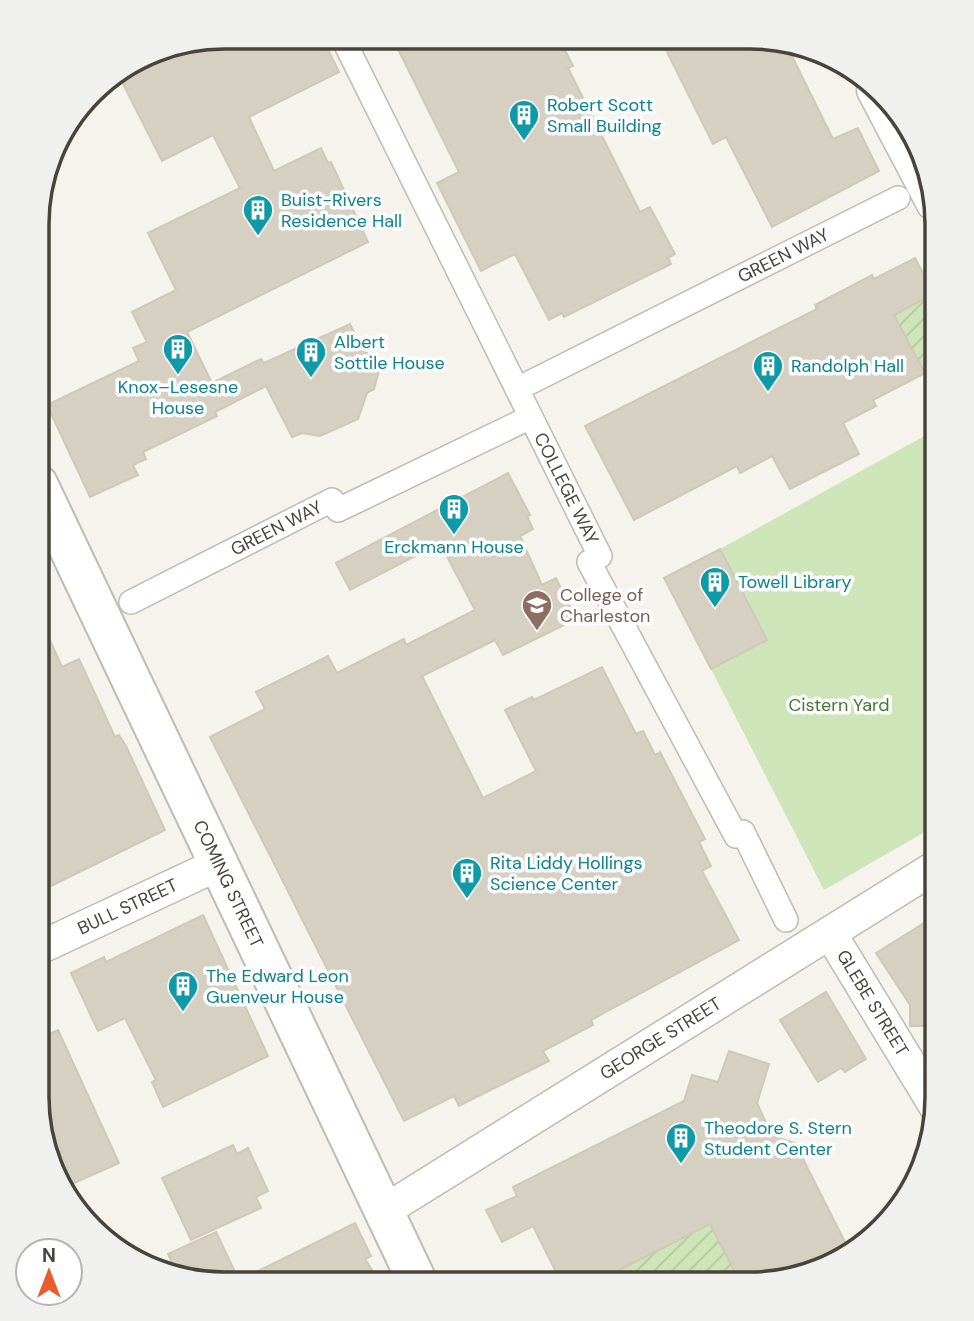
<svg xmlns="http://www.w3.org/2000/svg" width="974" height="1321" font-family="'DM Sans',sans-serif">
  <style>
    .park { fill: #cde5b9 }
    .garden { fill: url(#garden-furrows) }
    .building { fill: #d6d0c2; stroke: #d0c8b6; stroke-width: 2 }
    .lines { fill: none; stroke-linecap: round; stroke-linejoin: round }
    .pedestrian-casing { stroke: #c0bbaf; stroke-width: 26 }
    .minor-casing { stroke: #c0bbaf; stroke-width: 35 }
    .tertiary-casing { stroke: #c0bbaf; stroke-width: 42 }
    .pedestrian { stroke: #fff; stroke-width: 23 }
    .minor { stroke: #fff; stroke-width: 32 }
    .tertiary { stroke: #fff; stroke-width: 38 }
    .labels { text-anchor: middle; dominant-baseline: central; stroke-width: 7; stroke-linejoin: round; paint-order: stroke }
    .culture-label { font-size: 18px; fill: #0d838f; stroke: #fff; text-anchor: start }
    .street-label { font-size: 18px; fill: #49443a; stroke: #fff }
    .education-label { font-size: 18px; fill: #785e54; stroke: #fff; text-anchor: start }
    .park-label { font-size: 18px; fill: #457731; stroke: #fff }
    .rim { fill: none; stroke: #49443a; stroke-width: 3.5 }
  </style>
  <defs>
    <pattern id="garden-furrows" width="10" height="10" patternUnits="userSpaceOnUse" patternTransform="scale(1.75)"><rect width="10" height="10" fill="#cde5b9"/><path d="M-1 1l2-2M0 10L10 0M9 11l2-2" fill="none" stroke="#b2c6a0"/></pattern>
  </defs>
  <rect width="100%" height="100%" fill="#f5f3ec"/>
  <!-- park -->
  <path class="park" d="M937,429V825L824,890L711,669L767,640L720,549Z"/>
  <!-- garden -->
  <g class="garden">
    <path d="M931,288L937,295V367L925,373L894,315L928,297L925,291Z"/>
    <path d="M710,1224L741,1284L595,1282Z"/>
  </g>
  <!-- building -->
  <g class="building">
    <path d="M224,37H322L339,72L249,117L274,171L321,148L328,163L331,162L368,242L187,332L212,383L261,359L264,363L350,324L363,350L378,361L380,367L374,389L367,393L358,419L320,436L302,433L292,437L266,386L215,412L217,416L143,452L146,459L133,465L138,475L90,497L47,405L139,361L133,348L147,342L132,312L176,290L148,233L240,188L213,135L162,161L119,76L185,43Z"/>
    <path d="M392,37L559,38L573,66L568,68L640,212L650,207L675,254L668,258L671,264L564,317L562,313L549,320L515,254L481,271L437,183L459,172Z"/>
    <path d="M660,38H775L785,42L833,139L858,128L879,171L772,227L726,137L713,144Z"/>
    <path d="M915,258L931,288L925,291L928,297L894,315L925,373L873,400L876,406L843,423L859,454L790,489L772,456L740,473L737,466L634,520L585,426L817,309L815,305L872,275L874,279Z"/>
    <path d="M508,473L530,515L527,516L533,529L520,536L542,585L556,578L576,619L503,655L495,640L422,676L483,798L536,771L505,710L532,697L534,700L602,667L636,734L643,731L655,755L660,752L705,839L699,842L711,866L702,871L739,940L591,1020L593,1025L543,1051L549,1061L459,1106L454,1096L404,1121L210,737L265,709L256,692L328,656L337,673L404,639L406,645L475,610L440,543L350,590L336,563Z"/>
    <path d="M720,549L767,640L711,669L664,578Z"/>
    <path d="M38,614L62,667L79,659L115,737L119,735L126,746L165,830L37,893Z"/>
    <path d="M203,915L268,1056L163,1107L152,1082L156,1080L125,1018L98,1031L71,973L104,957L106,962Z"/>
    <path d="M937,915V1047L925,1026H910V1005L876,953Z"/>
    <path d="M826,992L866,1059L845,1072L841,1068L818,1082L780,1020Z"/>
    <path d="M58,1030L119,1163L63,1188L56,1180L37,1097V1040Z"/>
    <path d="M729,1051L769,1064L757,1103L772,1136L795,1143L849,1250L833,1265L741,1284L710,1224L592,1284H562L533,1226L502,1242L486,1210L517,1196L513,1187L684,1101L692,1075L718,1082Z"/>
    <path d="M233,1145L237,1154L248,1148L268,1191L256,1197L261,1208L191,1240L162,1178Z"/>
    <path d="M355,1223L371,1256L365,1259L380,1283H234Z"/>
    <path d="M216,1232L236,1274L217,1283H200L178,1274L168,1254Z"/>
  </g>
  <g class="lines">
    <!-- pedestrian casing -->
    <g class="pedestrian-casing">
      <g id="pedestrian">
        <path id="s1" d="M342,37L600,556L589,562L736,836L743,832L786,920"/>
        <path id="s2" d="M517,389L898,198"/>
        <path id="s3" d="M131,602L332,500L338,510L531,417"/>
      </g>
    </g>
    <!-- minor casing -->
    <g class="minor-casing">
      <g id="minor">
        <path d="M873,90L933,204"/>
        <path id="s4" d="M830,933L937,1109"/>
        <path id="s5" d="M37,949L219,864"/>
        <path id="s6" d="M384,1211L937,866"/>
      </g>
    </g>
    <!-- tertiary casing -->
    <g class="tertiary-casing">
      <g id="tertiary">
        <path id="s7" d="M38,484L418,1283"/>
      </g>
    </g>
    <!-- pedestrian -->
    <use href="#pedestrian" class="pedestrian"/>
    <!-- minor -->
    <use href="#minor" class="minor"/>
    <!-- tertiary -->
    <use href="#tertiary" class="tertiary"/>
  </g>
  <!-- icons -->
  <defs>
    <g id="building-pin" transform="scale(1.575)"><path d="M0 17L-7.5 6A9.5 9.5 0 1 1 7.5 6Z" fill="#0f9aa8" stroke="#fff"/><path d="M-4-6H4V6H1V3H-1V6H-4ZM-2.5-4.3h1.7v1.8h-1.7ZM.8-4.3h1.7v1.8H.8ZM-2.5-1h1.7V.8h-1.7ZM.8-1h1.7V.8H.8Z" fill="#fff"/></g>
    <g id="university-pin" transform="scale(1.575)"><path d="M0 17L-7.5 6A9.5 9.5 0 1 1 7.5 6Z" fill="#8d6e63" stroke="#fff"/><path d="M0-5L7-2L0 1L-7-2ZM-4 1L0 2.5L4 1V4Q0 6-4 4Z" fill="#fff"/></g>
  </defs>
  <g fill-rule="evenodd">
    <use href="#building-pin" x="524" y="115"/>
    <use href="#building-pin" x="258" y="210"/>
    <use href="#building-pin" x="178" y="349"/>
    <use href="#building-pin" x="311" y="352"/>
    <use href="#building-pin" x="768" y="366"/>
    <use href="#building-pin" x="454" y="509"/>
    <use href="#building-pin" x="715" y="582"/>
    <use href="#university-pin" x="537" y="605"/>
    <use href="#building-pin" x="467" y="873"/>
    <use href="#building-pin" x="183" y="986"/>
    <use href="#building-pin" x="681" y="1138"/>
  </g>
  <g class="labels">
    <!-- culture labels -->
    <g class="culture-label">
      <text x="547" y="105">Robert Scott<tspan x="547" dy="21">Small Building</tspan></text>
      <text x="281" y="200">Buist-Rivers<tspan x="281" dy="21">Residence Hall</tspan></text>
      <text x="334" y="342">Albert<tspan x="334" dy="21">Sottile House</tspan></text>
      <text x="791" y="366">Randolph Hall</text>
      <text x="178" y="387" text-anchor="middle">Knox–Lesesne<tspan x="178" dy="21">House</tspan></text>
      <text x="454" y="547" text-anchor="middle">Erckmann House</text>
      <text x="738" y="582">Towell Library</text>
      <text x="490" y="863">Rita Liddy Hollings<tspan x="490" dy="21">Science Center</tspan></text>
      <text x="206" y="976">The Edward Leon<tspan x="206" dy="21">Guenveur House</tspan></text>
      <text x="704" y="1128">Theodore S. Stern<tspan x="704" dy="21">Student Center</tspan></text>
    </g>
    <!-- street labels -->
    <g class="street-label">
      <text stroke="none"><textPath href="#s2" startOffset="298">GREEN WAY</textPath></text>
      <text stroke="none"><textPath href="#s1" startOffset="504">COLLEGE WAY</textPath></text>
      <text stroke="none"><textPath href="#s3" startOffset="163">GREEN WAY</textPath></text>
      <text stroke="none"><textPath href="#s7" startOffset="443">COMING STREET</textPath></text>
      <text stroke="none"><textPath href="#s5" startOffset="100">BULL STREET</textPath></text>
      <text stroke="none"><textPath href="#s4" startOffset="82">GLEBE STREET</textPath></text>
      <text stroke="none"><textPath href="#s6" startOffset="326">GEORGE STREET</textPath></text>
    </g>
    <!-- education labels -->
    <g class="education-label">
      <text x="560" y="595">College of<tspan x="560" dy="21">Charleston</tspan></text>
    </g>
    <!-- park labels -->
    <g class="park-label">
      <text x="839" y="705">Cistern Yard</text>
    </g>
  </g>
  <!-- crop -->
  <path d="M0 0H974V1321H0ZM224 49H750A175 175 0 0 1 925 224V1097A175 175 0 0 1 750 1272H224A175 175 0 0 1 49 1097V224A175 175 0 0 1 224 49Z" fill="#f0f0ef" fill-rule="evenodd"/>
  <path class="rim" d="M224 49H750A175 175 0 0 1 925 224V1097A175 175 0 0 1 750 1272H224A175 175 0 0 1 49 1097V224A175 175 0 0 1 224 49Z"/>
  <!-- north arrow -->
  <g transform="translate(49 1272)"><circle r="33" fill="#ffffff" stroke="#b6b4b0" stroke-width="2"/>
  <path d="M0-5L12 26L0 18L-12 26Z" fill="#e85d30"/>
  <text y="-10" font-size="19" font-weight="bold" text-anchor="middle" fill="#49443a">N</text>
  </g>
</svg>
